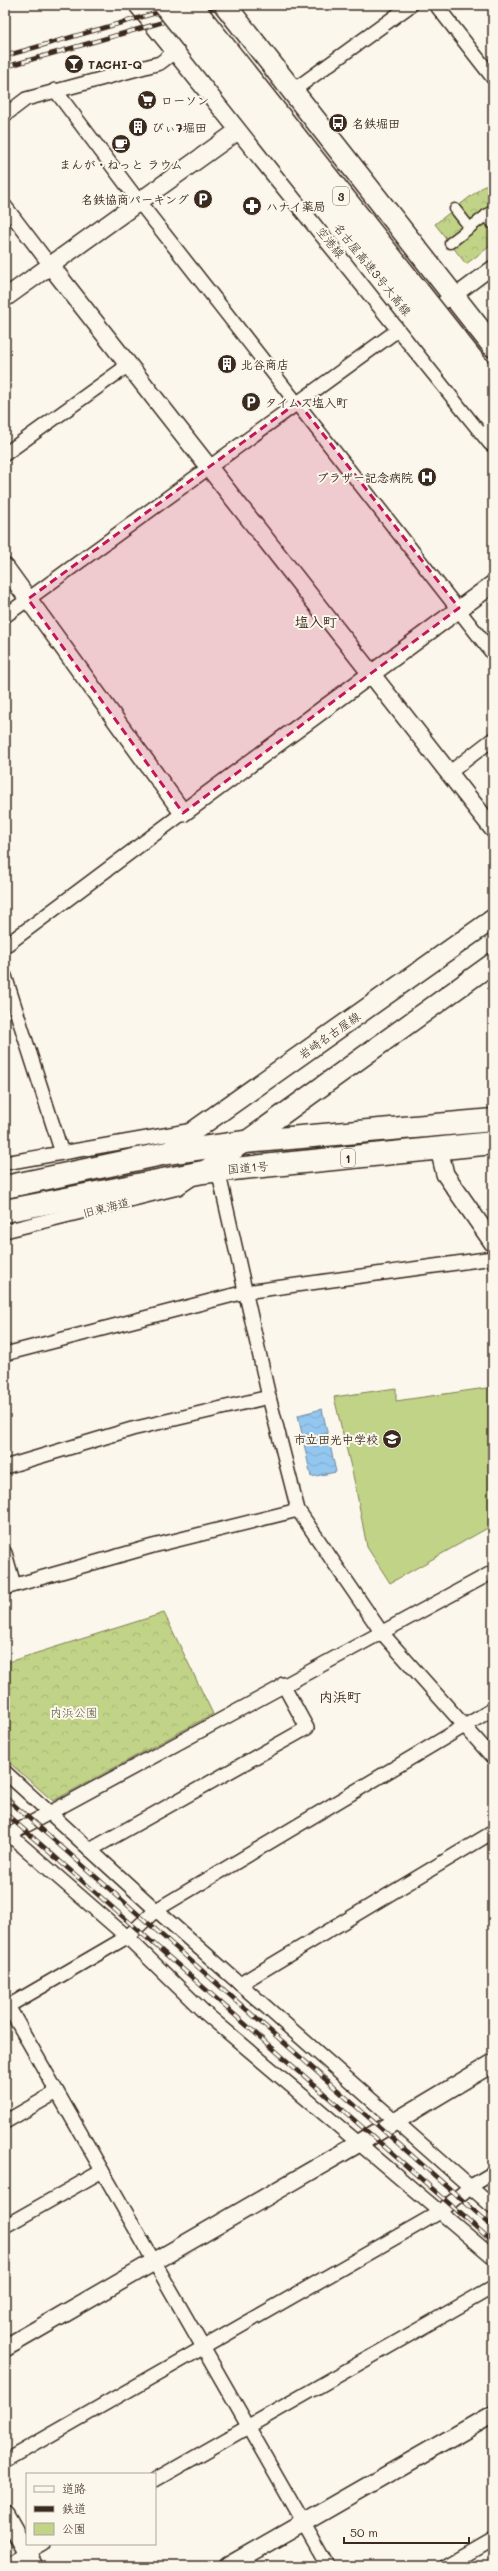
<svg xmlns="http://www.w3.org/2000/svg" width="498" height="2571" font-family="Mali,'Klee One',sans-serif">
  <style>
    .green { fill: #c1d387; stroke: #7e7e52 }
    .forest { fill: url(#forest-crowns); stroke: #7e7e52 }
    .water { fill: url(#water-waves); stroke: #70889c }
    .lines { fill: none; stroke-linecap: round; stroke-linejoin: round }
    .pedestrian-casing { stroke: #3b2a1e; stroke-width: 13 }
    .minor-casing { stroke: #3b2a1e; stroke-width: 16 }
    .tertiary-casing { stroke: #3b2a1e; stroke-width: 20 }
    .secondary-casing { stroke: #3b2a1e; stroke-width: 22 }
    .primary-casing { stroke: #3b2a1e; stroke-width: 24 }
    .trunk-casing { stroke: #3b2a1e; stroke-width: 25 }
    .pedestrian { stroke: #fbf7ec; stroke-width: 10 }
    .minor { stroke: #fbf7ec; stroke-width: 13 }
    .tertiary { stroke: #fbf7ec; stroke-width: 17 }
    .secondary { stroke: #fbf7ec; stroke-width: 19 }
    .primary { stroke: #fbf7ec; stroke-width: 21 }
    .trunk { stroke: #fbf7ec; stroke-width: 22 }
    .rail-casing { stroke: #3b2a1e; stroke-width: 4.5 }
    .rail { stroke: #fbf7ec; stroke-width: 3; stroke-dasharray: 9; stroke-linecap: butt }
    .motorway-bridge-casing { stroke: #3b2a1e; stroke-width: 25; stroke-linecap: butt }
    .motorway-bridge { stroke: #fbf7ec; stroke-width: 22 }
    .marked { fill: #c2185b; fill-opacity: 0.2; stroke: #c2185b; stroke-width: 3; stroke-dasharray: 8 5; stroke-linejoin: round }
    .labels { text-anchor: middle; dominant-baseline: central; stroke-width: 4; stroke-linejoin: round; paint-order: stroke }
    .shield { fill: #fbf7ec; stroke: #75685c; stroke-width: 1 }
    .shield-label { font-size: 11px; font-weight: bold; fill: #3b2a1e }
    .poi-label { font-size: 12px; font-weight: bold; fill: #3b2a1e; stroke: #fbf7ec; text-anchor: start }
    .street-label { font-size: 12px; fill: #3b2a1e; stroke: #fbf7ec }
    .park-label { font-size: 12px; fill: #5c5438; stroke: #fbf7ec }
    .quarter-label { font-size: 14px; font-weight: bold; fill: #3b2a1e; stroke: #fbf7ec }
  </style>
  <defs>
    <pattern id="forest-crowns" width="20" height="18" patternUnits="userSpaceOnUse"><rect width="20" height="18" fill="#c1d387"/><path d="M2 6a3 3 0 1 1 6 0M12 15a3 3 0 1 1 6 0" fill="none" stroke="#a7b574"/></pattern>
    <pattern id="water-waves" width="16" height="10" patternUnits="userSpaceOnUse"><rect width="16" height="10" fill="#93c7f0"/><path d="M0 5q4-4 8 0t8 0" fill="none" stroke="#80abcd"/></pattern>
  </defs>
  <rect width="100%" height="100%" fill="#fbf7ec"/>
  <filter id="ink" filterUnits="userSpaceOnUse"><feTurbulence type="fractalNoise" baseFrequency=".025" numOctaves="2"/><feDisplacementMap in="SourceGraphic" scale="8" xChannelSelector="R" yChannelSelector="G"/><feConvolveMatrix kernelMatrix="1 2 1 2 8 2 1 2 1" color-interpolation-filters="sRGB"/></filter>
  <g filter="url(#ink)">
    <!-- green -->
    <path class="green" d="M493,1387V1525L390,1583L367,1547L355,1484L334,1397L396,1388V1401Z"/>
    <!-- forest -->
    <g class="forest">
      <path d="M493,179V244L466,264L435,224Z"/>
      <path d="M164,1613L213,1714L53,1801L5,1759V1663Z"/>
    </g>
    <!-- water -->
    <path class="water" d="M322,1409L336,1472L311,1477L298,1415Z"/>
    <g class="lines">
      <!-- pedestrian casing -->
      <g class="pedestrian-casing">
        <g id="pedestrian">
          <path d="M455,209L470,228"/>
          <path d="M486,215L493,224"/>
          <path d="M450,243L493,210"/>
        </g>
      </g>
      <!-- minor casing -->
      <g class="minor-casing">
        <g id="minor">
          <path d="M436,5L493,78"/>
          <path d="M55,90L140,203L493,654"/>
          <path d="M291,92L411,5"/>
          <path d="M5,115L26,99L160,63L177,50"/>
          <path d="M5,206L50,265"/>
          <path d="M426,312L453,297L493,267"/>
          <path d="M5,454L127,366"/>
          <path d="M5,616L406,324"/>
          <path d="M449,773L493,739"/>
          <path d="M5,946L183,813"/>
          <path d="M5,976L62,1153"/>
          <path d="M5,1163L193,1130"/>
          <path d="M218,1170L269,1397L298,1510L382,1633L493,1758"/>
          <path d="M5,1231L178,1188L190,1180"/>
          <path d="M5,1354L245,1292L493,1258"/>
          <path d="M5,1467L132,1429L269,1397"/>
          <path d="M5,1553L14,1585"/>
          <path d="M5,1588L153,1546L298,1510"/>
          <path d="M5,1772L156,1910L493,2207"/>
          <path d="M5,1831L127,1937L204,2012L493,2257"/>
          <path d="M5,1837L493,1572"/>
          <path d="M90,1850L307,1728L283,1684"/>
          <path d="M240,1984L493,1832"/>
          <path d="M8,2006L328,2566"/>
          <path d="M5,2008L127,1937L156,1910L493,1709"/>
          <path d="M5,2122L57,2092"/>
          <path d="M5,2226L102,2171"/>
          <path d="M5,2461L440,2212L471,2186L493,2173"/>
          <path d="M155,2480L493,2287"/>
          <path d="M5,2566L43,2544"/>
          <path d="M446,2566L493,2539"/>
        </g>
      </g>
      <!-- tertiary casing -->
      <g class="tertiary-casing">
        <g id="tertiary">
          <path d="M50,265L493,829"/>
          <path d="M5,298L239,130"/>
          <path d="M5,567L183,813L493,584"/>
          <path d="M439,1149L445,1174L493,1243"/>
          <path d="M5,2348L361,2142L493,2063"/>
          <path d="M5,2515L34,2566"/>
          <path d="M228,2566L493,2414"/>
        </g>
      </g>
      <!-- secondary casing -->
      <g class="secondary-casing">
        <g id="secondary">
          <path d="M167,1153L195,1130L493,919"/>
          <path d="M203,1172L493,963"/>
        </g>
      </g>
      <!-- primary casing -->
      <g class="primary-casing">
        <g id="primary">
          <path d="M140,5L493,441"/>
          <path d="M225,5L493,346"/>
        </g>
      </g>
      <!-- trunk casing -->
      <g class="trunk-casing">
        <g id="trunk">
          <path d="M5,1187L167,1153L245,1142L493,1120"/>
          <path d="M5,1211L203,1172L493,1143"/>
        </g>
      </g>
      <!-- pedestrian -->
      <use href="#pedestrian" class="pedestrian"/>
      <!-- minor -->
      <use href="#minor" class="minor"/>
      <!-- tertiary -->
      <use href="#tertiary" class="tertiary"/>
      <!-- secondary -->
      <use href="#secondary" class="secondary"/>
      <!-- primary -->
      <use href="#primary" class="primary"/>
      <!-- trunk -->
      <use href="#trunk" class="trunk"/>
      <!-- rail casing -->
      <g class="rail-casing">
        <g id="rail">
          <path d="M5,56L184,5"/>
          <path d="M5,67L223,5"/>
          <path d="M5,1797L493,2227"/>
          <path d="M5,1813L493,2242"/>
        </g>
      </g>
      <!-- rail -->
      <use href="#rail" class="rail"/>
      <!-- motorway-bridge casing -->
      <g class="motorway-bridge-casing">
        <g id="motorway-bridge">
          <path d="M165,5L493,419"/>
          <path d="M191,5L493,386"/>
        </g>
      </g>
      <!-- motorway-bridge -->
      <use href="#motorway-bridge" class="motorway-bridge"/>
    </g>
  </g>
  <!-- marked area -->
  <path class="marked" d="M298,402L459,608L183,813L28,599Z"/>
  <!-- icons -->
  <defs>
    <g id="bar-disc" transform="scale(1)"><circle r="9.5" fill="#3b2a1e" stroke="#fbf7ec"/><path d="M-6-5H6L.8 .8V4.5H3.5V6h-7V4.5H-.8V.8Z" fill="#fff"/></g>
    <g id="supermarket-disc" transform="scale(1)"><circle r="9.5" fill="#3b2a1e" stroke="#fbf7ec"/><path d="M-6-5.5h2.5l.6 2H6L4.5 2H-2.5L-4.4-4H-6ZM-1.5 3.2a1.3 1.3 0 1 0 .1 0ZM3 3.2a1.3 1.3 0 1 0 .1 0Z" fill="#fff"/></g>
    <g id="bus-disc" transform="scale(1)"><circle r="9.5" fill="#3b2a1e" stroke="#fbf7ec"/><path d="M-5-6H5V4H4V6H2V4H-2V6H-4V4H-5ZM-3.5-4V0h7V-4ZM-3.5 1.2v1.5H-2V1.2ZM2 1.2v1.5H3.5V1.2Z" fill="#fff"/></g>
    <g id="building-disc" transform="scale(1)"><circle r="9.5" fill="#3b2a1e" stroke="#fbf7ec"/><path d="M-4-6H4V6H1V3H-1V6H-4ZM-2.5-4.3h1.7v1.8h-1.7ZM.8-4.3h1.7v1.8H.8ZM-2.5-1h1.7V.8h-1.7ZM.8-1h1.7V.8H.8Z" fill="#fff"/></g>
    <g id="cafe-disc" transform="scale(1)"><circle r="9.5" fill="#3b2a1e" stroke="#fbf7ec"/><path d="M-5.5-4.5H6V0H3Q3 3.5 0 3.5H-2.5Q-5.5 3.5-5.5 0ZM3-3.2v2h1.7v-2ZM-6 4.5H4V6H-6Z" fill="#fff"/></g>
    <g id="parking-disc" transform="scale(1)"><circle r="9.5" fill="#3b2a1e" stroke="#fbf7ec"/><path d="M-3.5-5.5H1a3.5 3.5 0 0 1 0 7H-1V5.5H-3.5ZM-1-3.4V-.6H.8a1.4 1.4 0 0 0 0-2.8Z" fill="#fff"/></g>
    <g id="pharmacy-disc" transform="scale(1)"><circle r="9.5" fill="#3b2a1e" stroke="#fbf7ec"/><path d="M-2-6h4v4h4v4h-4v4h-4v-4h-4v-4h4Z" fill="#fff"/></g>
    <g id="hospital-disc" transform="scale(1)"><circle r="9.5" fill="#3b2a1e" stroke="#fbf7ec"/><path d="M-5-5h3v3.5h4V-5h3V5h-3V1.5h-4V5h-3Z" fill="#fff"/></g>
    <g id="school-disc" transform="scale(1)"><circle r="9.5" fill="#3b2a1e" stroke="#fbf7ec"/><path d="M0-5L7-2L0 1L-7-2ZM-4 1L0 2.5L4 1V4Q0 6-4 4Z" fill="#fff"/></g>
  </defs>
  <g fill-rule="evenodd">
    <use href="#bar-disc" x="74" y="64"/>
    <use href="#supermarket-disc" x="147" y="100"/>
    <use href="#bus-disc" x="338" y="123"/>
    <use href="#building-disc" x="138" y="127"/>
    <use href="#cafe-disc" x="121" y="144"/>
    <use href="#parking-disc" x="203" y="199"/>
    <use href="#pharmacy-disc" x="252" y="206"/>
    <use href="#building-disc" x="227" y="364"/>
    <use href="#parking-disc" x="251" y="402"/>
    <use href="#hospital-disc" x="427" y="477"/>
    <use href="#school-disc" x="392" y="1439"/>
  </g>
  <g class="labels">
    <!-- shield labels -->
    <g class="shield">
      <rect x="333" y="187" width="16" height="18" rx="3"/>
      <rect x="341" y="1149" width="14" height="18" rx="3"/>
    </g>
    <g class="shield-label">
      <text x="341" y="196">3</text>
      <text x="348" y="1158">1</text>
    </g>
    <!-- poi labels -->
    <g class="poi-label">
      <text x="88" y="64">TACHI-Q</text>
      <text x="161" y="100">ローソン</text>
      <text x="352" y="123">名鉄堀田</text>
      <text x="152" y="127">びぃ7堀田</text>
      <text x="121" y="164" text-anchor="middle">まんが・ねっと ラウム</text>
      <text x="189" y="199" text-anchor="end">名鉄協商パーキング</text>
      <text x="266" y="206">ハナイ薬局</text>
      <text x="241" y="364">北谷商店</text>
      <text x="265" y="402">タイムズ塩入町</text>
      <text x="413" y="477" text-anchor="end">ブラザー記念病院</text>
      <text x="378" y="1439" text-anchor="end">市立田光中学校</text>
    </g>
    <!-- street labels -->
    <g class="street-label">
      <text transform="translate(331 242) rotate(51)">空港線</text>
      <text transform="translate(373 269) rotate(51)">名古屋高速3号大高線</text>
      <text transform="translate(329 1035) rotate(-35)">岩崎名古屋線</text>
      <text transform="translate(248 1167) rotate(-5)">国道1号</text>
      <text transform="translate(106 1207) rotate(-14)">旧東海道</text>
    </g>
    <!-- park labels -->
    <g class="park-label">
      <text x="74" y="1712">内浜公園</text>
    </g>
    <!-- quarter labels -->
    <g class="quarter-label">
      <text x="316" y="621">塩入町</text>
      <text x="340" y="1696">内浜町</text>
    </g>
  </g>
  <!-- margin -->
  <rect width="498" height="2571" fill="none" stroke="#fbf7ec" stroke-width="20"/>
  <rect x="10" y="10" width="478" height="2551" fill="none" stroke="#3b2a1e" stroke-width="1.5" filter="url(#ink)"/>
  <!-- legend -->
  <rect x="26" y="2473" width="130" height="72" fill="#fbf7ec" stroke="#aea59a"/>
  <rect x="34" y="2486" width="20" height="6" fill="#fbf7ec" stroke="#aea59a"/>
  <text x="62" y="2493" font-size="12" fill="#3b2a1e">道路</text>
  <rect x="34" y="2506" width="20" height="6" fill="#3b2a1e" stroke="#aea59a"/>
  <text x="62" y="2513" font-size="12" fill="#3b2a1e">鉄道</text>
  <rect x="34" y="2523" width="20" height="12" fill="#c1d387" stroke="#aea59a"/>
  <text x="62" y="2533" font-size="12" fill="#3b2a1e">公園</text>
  <!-- scale -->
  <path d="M344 2537v6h125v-6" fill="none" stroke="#3b2a1e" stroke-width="2"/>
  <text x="350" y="2537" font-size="12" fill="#3b2a1e" stroke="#fbf7ec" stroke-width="3" paint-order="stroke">50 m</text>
</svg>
